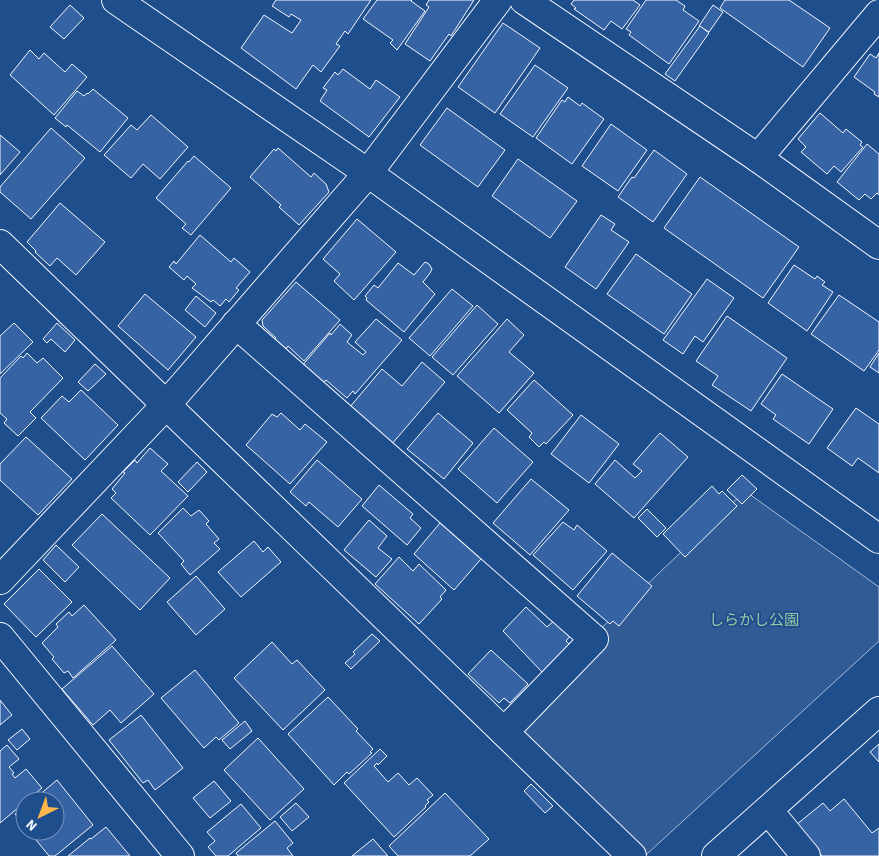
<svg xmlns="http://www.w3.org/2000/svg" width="879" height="856" font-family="'Source Sans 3','Noto Sans JP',sans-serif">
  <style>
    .built { fill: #305b95; stroke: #a8bbd7 }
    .building { fill: #3563a3; stroke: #f2f6ff }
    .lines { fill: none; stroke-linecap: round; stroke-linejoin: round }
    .minor-casing { stroke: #f2f6ff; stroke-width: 30 }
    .tertiary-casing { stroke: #f2f6ff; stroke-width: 30 }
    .minor { stroke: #1f4e8c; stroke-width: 28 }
    .tertiary { stroke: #1f4e8c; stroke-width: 28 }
    .labels { text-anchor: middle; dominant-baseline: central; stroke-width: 4; stroke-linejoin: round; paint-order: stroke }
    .park-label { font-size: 15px; fill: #97c8a6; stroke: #1f4e8c }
  </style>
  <rect width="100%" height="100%" fill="#1f4e8c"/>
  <!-- built -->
  <path class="built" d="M745,491L879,587V641L647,854L505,720Z"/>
  <!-- building -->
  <g class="building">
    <path d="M276,0H371L348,34L345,31L336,44L340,46L321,72L313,65L296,89L241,48L264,15L292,33L301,20L291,14L289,17L272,6Z"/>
    <path d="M377,0H412L411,1L425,11L397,50L390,43L393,40L363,19Z"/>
    <path d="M429,0H474L451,36L449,34L430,61L405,44L429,7L426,5Z"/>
    <path d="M574,0H633L640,5L622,29L611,21L604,30L574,9L576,8L571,4Z"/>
    <path d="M646,0H676L685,6L683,10L699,21L669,64L629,35L631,32L626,29Z"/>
    <path d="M725,0H789L830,28L803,67L720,8Z"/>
    <path d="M70,5L84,18L64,39L50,27Z"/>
    <path d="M713,5L723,12L709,32L699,26Z"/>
    <path d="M503,23L540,48L495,113L458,87Z"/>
    <path d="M700,26L709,33L675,81L665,74Z"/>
    <path d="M30,50L39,59L44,53L65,72L72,64L87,77L54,115L10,75Z"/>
    <path d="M879,53V97L874,94L875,92L854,77L870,54L876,58Z"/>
    <path d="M535,65L568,88L533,137L500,114Z"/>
    <path d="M343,69L370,89L376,80L400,97L369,137L320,101L327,90L323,88L335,72L338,75Z"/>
    <path d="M93,89L128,118L100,152L67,125L66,127L55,118L77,91L84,96L87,93L88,94Z"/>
    <path d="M568,97L580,106L582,103L604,119L572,164L536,138L562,100L565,102Z"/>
    <path d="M447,108L505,150L478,187L420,145Z"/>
    <path d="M820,113L843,133L846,129L862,142L860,145L863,147L841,172L834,166L827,174L801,152L806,147L798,139Z"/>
    <path d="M151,115L188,147L160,179L143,164L131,178L104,155L131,125L137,130Z"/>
    <path d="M611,124L647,150L618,191L582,166Z"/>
    <path d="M51,128L85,158L31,219L0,192V187Z"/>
    <path d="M0,135L20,152L0,175Z"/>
    <path d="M867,144L879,154V195L877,193L871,199L865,194L859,200L837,182Z"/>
    <path d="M278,148L311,177L314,173L326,184L329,192L299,225L279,207L281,205L250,177L274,149L276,151Z"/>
    <path d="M654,150L687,174L653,222L618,197L632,177L634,178Z"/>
    <path d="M194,156L231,188L191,235L182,228L186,224L156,198L188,161L189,162Z"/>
    <path d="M518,159L577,201L550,238L492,196Z"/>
    <path d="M700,177L799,247L763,298L664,228Z"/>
    <path d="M60,203L105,242L76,275L57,258L50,266L35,252L36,251L27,242Z"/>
    <path d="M601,215L615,224L611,230L629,242L596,289L565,267Z"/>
    <path d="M357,219L396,252L354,300L334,281L340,274L323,259Z"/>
    <path d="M200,235L231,262L234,258L250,272L236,288L239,290L229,302L226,299L220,306L213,300L211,302L192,288L196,284L187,276L184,280L169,267L174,261L176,264Z"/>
    <path d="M636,254L692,294L664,334L607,294Z"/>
    <path d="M425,262L429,264L432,269L430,273L423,282L435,294L404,332L366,300L367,298L365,296L374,285L378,288L398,263L414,275Z"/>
    <path d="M794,265L815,279L817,276L825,282L822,285L833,292L807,331L768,303Z"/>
    <path d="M707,279L734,298L703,342L695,336L683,354L663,340Z"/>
    <path d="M296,282L340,320L304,361L288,346L285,350L274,341L276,338L263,326L262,320Z"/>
    <path d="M452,289L473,306L430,356L409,338Z"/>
    <path d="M145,294L196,337L168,370L118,326Z"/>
    <path d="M839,295L879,322V350L864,371L811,334Z"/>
    <path d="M196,296L216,313L205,327L185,310Z"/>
    <path d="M477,305L498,324L453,375L432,357Z"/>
    <path d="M727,316L787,358L751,411L712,385L718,376L696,361Z"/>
    <path d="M376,319L402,340L355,394L353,391L347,398L326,380L322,385L301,367L330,333L331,335L340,324L352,335L347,342L363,355L366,352L355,342Z"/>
    <path d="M507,319L524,335L509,352L534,373L499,413L457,376Z"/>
    <path d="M14,323L33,342L0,374V336Z"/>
    <path d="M57,323L75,340L65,352L51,339L47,343L43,339Z"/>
    <path d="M27,353L37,363L43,358L63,378L30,412L36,418L18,436L4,423L7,419L0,413V378L21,356L23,358Z"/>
    <path d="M879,353V373L870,367Z"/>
    <path d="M422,362L445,382L391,445L349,408L382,369L402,386Z"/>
    <path d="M95,364L106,374L88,391L78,382Z"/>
    <path d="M782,374L833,409L809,444L773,419L776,415L761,404Z"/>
    <path d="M534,380L573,415L546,444L544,442L539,447L529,437L532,433L507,410Z"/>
    <path d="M81,390L118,425L85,460L41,418L62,396L69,402Z"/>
    <path d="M856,408L879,424V473L858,458L852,466L827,448Z"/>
    <path d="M281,413L300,430L305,424L327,442L290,484L246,445L272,414L277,417Z"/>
    <path d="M438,413L473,443L444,479L407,449Z"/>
    <path d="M581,415L619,444L589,483L551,454Z"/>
    <path d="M494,428L533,462L497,503L458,469Z"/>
    <path d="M660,433L688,457L634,518L595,484L615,460L635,478L642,471L633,464Z"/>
    <path d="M26,437L72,479L38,515L0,480V464Z"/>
    <path d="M150,448L168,464L161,471L188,496L150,535L111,498L116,493L112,489L125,473L123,472L135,460L137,463Z"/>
    <path d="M317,460L362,499L338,527L309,502L306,506L290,492Z"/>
    <path d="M197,462L207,472L188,492L178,482Z"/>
    <path d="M742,475L757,489L742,504L727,490Z"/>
    <path d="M531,479L569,510L530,555L493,523Z"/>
    <path d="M379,485L413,514L410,518L421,528L407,545L362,506Z"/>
    <path d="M712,486L719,494L722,491L737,506L685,557L663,534Z"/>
    <path d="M183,508L191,516L199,510L209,521L206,524L219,539L214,543L220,549L190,575L181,564L184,561L158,533Z"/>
    <path d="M647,509L666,528L657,537L638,518Z"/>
    <path d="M102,514L170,578L140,610L72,545Z"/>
    <path d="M369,520L387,536L378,548L392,559L376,577L344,550Z"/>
    <path d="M563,522L574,530L577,525L607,551L573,590L533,555Z"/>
    <path d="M440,523L481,559L454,590L414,554Z"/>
    <path d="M254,541L263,552L268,547L281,562L241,597L218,572Z"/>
    <path d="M56,545L79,567L65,582L43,560Z"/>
    <path d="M612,553L652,586L619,626L613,621L610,624L577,596Z"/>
    <path d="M399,557L413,571L419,564L446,590L440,597L442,599L419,624L375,584Z"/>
    <path d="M39,569L72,602L36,637L4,604Z"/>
    <path d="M196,576L225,609L196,635L167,602Z"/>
    <path d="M84,605L116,640L73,678L68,671L64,673L52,659L54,657L42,643L58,627L56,624L69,612L72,616Z"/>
    <path d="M526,607L547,627L556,619L571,635L566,641L571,646L542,672L503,631Z"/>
    <path d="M372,634L380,641L351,669L345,663L355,654L353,652Z"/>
    <path d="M272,642L292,664L297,660L325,690L283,730L234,678Z"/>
    <path d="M112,646L154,694L121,723L110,710L93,725L62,689Z"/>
    <path d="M491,650L528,684L510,703L504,698L499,703L468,674Z"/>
    <path d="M195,670L239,723L219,740L216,737L204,748L161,698Z"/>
    <path d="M328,697L358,729L356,731L373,749L370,752L372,753L349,774L347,772L334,785L288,734Z"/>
    <path d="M0,700L12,715L0,725Z"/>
    <path d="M141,715L183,768L155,790L148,780L143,783L109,740Z"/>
    <path d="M245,721L252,731L230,749L222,740Z"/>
    <path d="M22,729L30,739L17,750L8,740Z"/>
    <path d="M258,738L304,789L270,820L224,770Z"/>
    <path d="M879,744V762L870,752Z"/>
    <path d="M7,745L19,759L9,767L14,773L12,774L15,778L26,769L42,788L0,823V751Z"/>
    <path d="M380,749L387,756L378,765L377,763L374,766L388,782L398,773L409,785L417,778L433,795L427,800L429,802L425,806L426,807L394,837L344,783Z"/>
    <path d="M57,780L93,825L55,856H49L29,831H55V801H32Z"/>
    <path d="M214,781L231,801L210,818L193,798Z"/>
    <path d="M531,784L553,806L545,813L524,791Z"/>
    <path d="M445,793L489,839L470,856H398L389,846Z"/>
    <path d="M844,799L872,833L879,828V856H822L796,825L823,803L830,811Z"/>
    <path d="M296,803L309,817L292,831L280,817Z"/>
    <path d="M241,804L261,828L228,856H216L208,847L215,841L207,832Z"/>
    <path d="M25,806V826L15,814Z"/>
    <path d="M275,821L293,843L287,848L293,856H238L236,853Z"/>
    <path d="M106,827L130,856H68L90,838L91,839Z"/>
    <path d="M373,839L388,856H352Z"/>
  </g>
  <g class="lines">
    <!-- minor casing -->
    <g class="minor-casing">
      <g id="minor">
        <path d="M524,0L758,158L879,245"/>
        <path d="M758,158L879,14"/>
        <path d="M0,244L632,856"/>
        <path d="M236,324L594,639L504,732"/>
        <path d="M0,580L166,405L368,173L498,0"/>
        <path d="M0,637L180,856"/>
        <path d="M768,810L806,856"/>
      </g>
    </g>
    <!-- tertiary casing -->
    <g class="tertiary-casing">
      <g id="tertiary">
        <path d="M116,0L368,173L879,539"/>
        <path d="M716,856L879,711"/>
      </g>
    </g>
    <!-- minor -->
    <use href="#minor" class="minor"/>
    <!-- tertiary -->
    <use href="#tertiary" class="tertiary"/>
  </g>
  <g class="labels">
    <!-- park labels -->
    <g class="park-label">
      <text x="754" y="620">しらかし公園</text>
    </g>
  </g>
  <!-- north arrow -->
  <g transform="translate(40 816) rotate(222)"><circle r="24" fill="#1f4e8c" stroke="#7391ba"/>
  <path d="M0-4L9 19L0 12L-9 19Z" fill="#ffb74d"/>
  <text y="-8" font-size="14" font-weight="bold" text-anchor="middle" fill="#f2f6ff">N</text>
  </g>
</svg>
